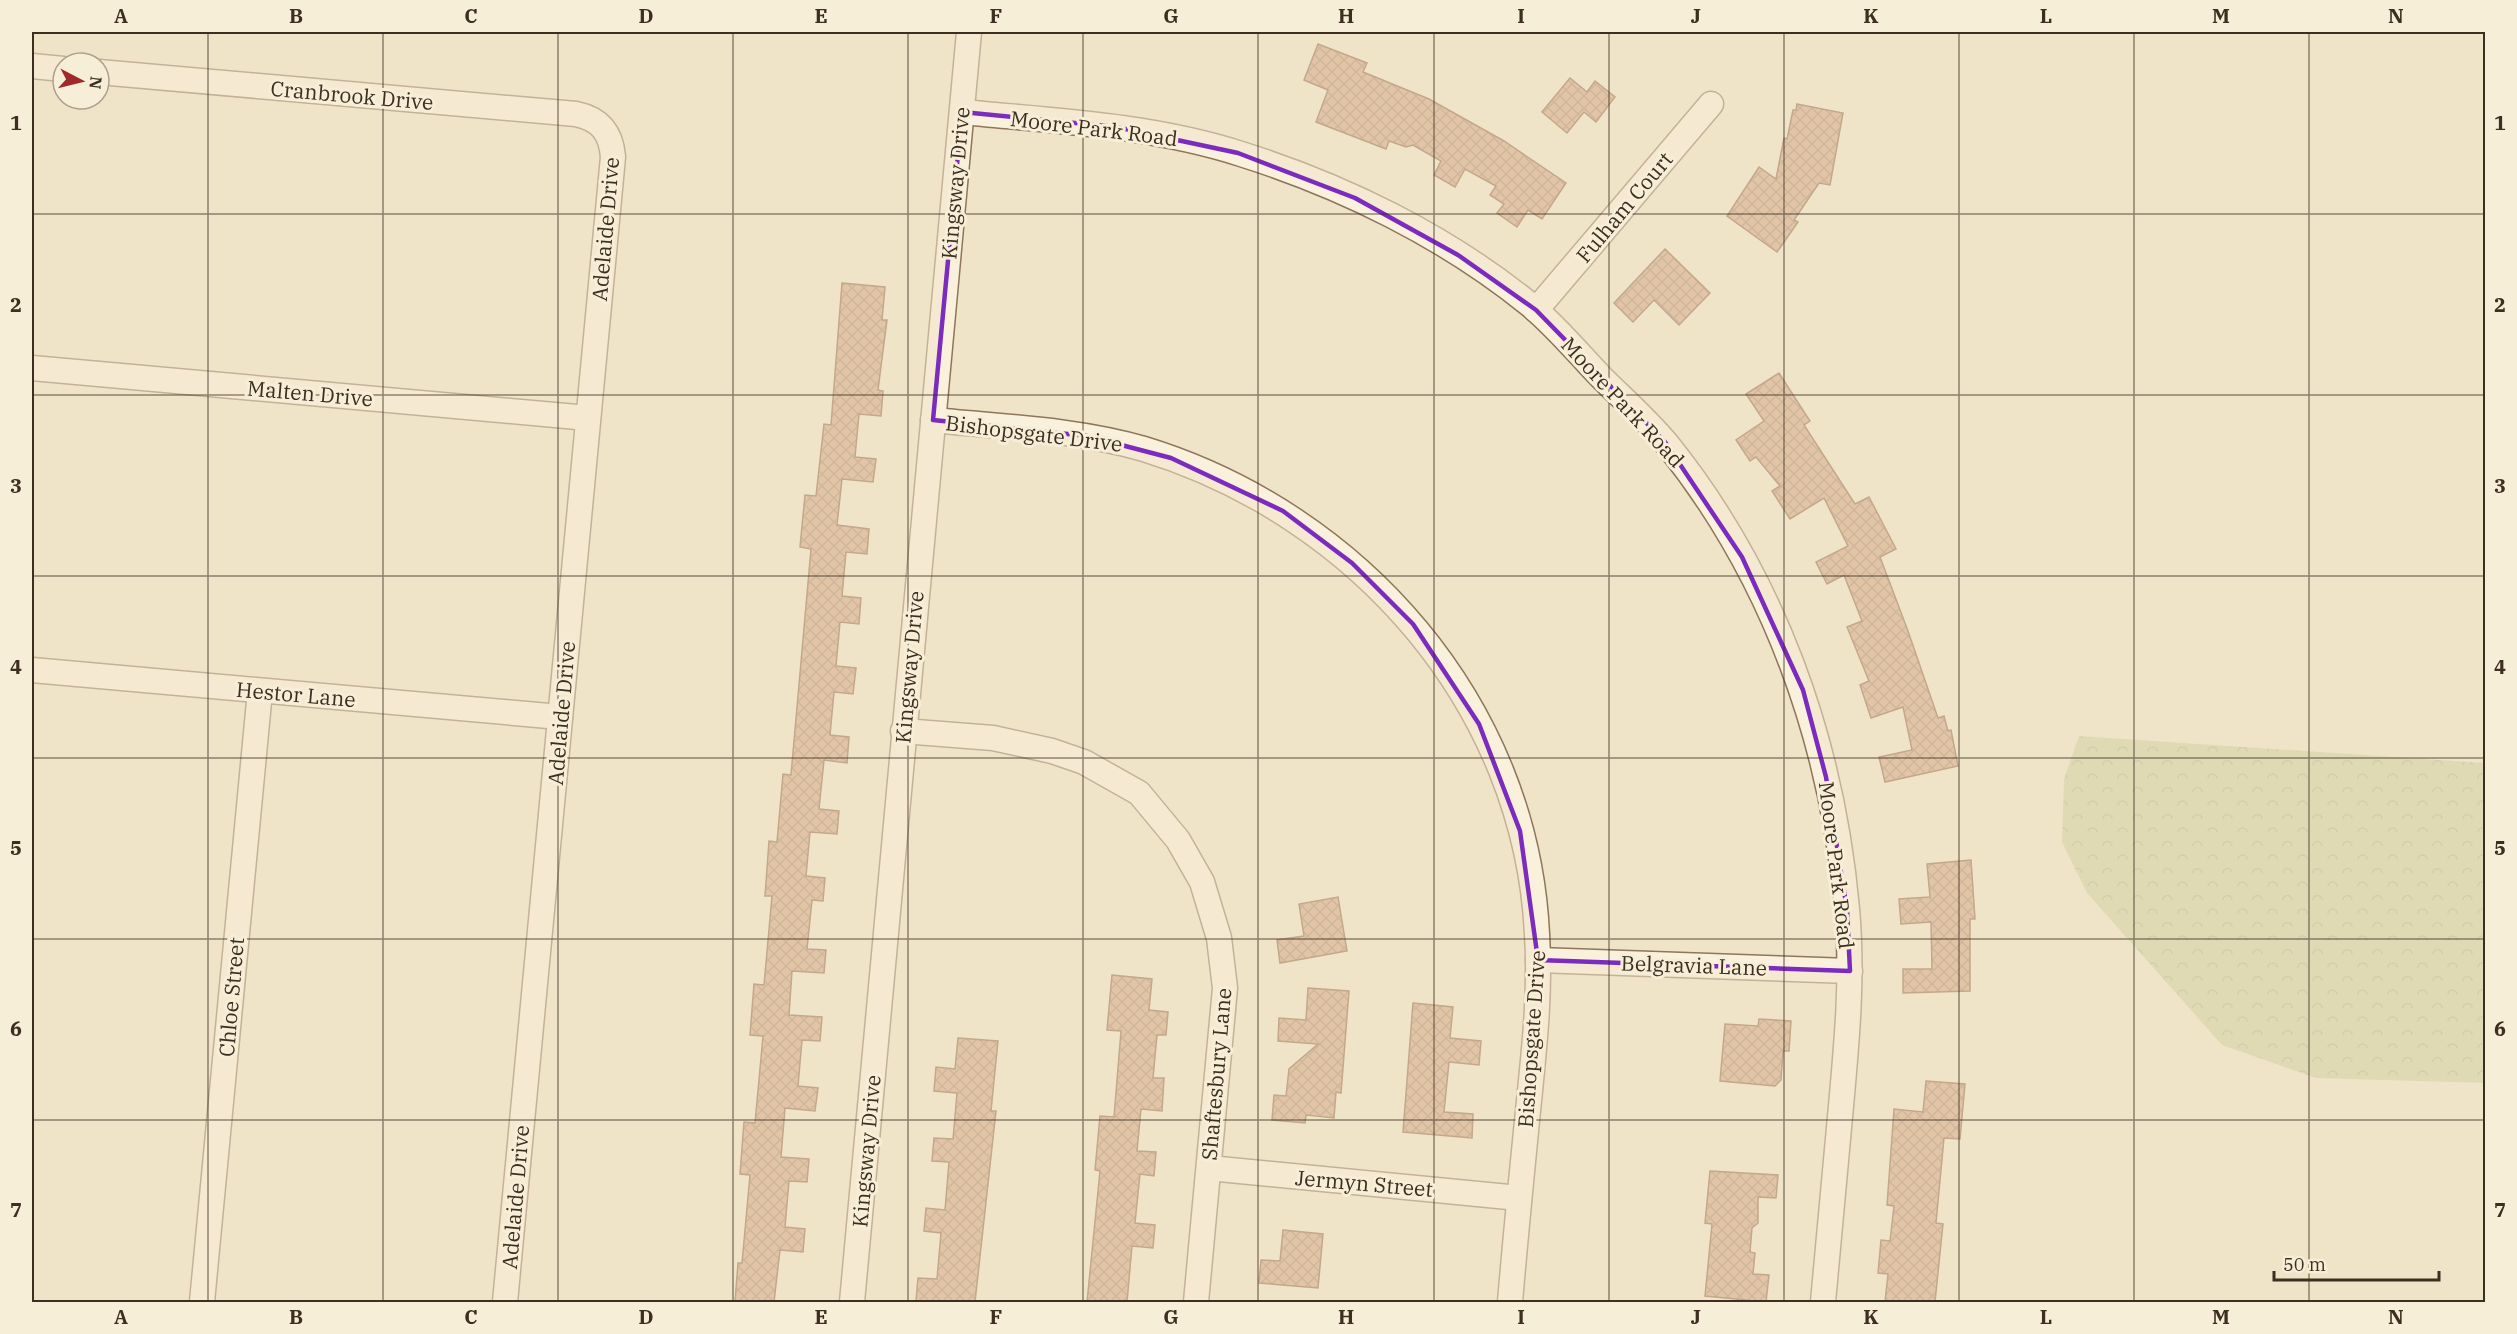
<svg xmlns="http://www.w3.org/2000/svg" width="2517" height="1334" font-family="'IBM Plex Serif',serif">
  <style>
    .forest { fill: url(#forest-crowns) }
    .building { fill: url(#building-cross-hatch); stroke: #8d5f41; stroke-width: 1.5 }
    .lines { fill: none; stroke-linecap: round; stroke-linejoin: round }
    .minor-casing { stroke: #8d765c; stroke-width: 27 }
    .minor { stroke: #faf1dc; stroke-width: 24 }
    .marked { fill: none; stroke: #7b2cbf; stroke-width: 4.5; stroke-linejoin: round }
    .grid { fill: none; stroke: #3d2e20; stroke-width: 1.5; stroke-opacity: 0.55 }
    .labels { text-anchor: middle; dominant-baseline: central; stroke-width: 6; stroke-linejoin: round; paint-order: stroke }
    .street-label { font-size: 21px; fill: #3d2e20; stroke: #f7eed8 }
    .neatline { fill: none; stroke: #3d2e20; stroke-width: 2 }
    .grid-label { font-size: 20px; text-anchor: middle; font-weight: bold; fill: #3d2e20 }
  </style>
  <defs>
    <pattern id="forest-crowns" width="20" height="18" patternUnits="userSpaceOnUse" patternTransform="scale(1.5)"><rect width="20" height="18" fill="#c9cf9b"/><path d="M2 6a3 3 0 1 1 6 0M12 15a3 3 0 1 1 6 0" fill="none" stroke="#aeb285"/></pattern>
    <pattern id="building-cross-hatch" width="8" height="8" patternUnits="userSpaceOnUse" patternTransform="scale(1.5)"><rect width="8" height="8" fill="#cf9f7d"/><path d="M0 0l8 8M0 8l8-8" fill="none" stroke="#a98266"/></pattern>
  </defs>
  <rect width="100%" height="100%" fill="#f0e4c8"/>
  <!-- forest -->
  <path class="forest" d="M2079,736L2485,763V1083L2316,1078L2222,1045L2087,893L2062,842L2064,779Z"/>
  <!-- building -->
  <g class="building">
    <path d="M1318,44L1367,63L1363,72L1429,99L1504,141L1566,183L1542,219L1528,210L1517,227L1497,213L1504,204L1490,195L1496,186L1465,169L1455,187L1434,175L1441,161L1413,145L1406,147L1389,141L1386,149L1316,122L1328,90L1304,80Z"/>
    <path d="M1570,78L1587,92L1595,81L1615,97L1596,122L1584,112L1567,133L1542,112Z"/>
    <path d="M1797,104L1843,113L1830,185L1819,183L1794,220L1798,222L1777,252L1727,216L1759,167L1776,179L1784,138L1787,139L1793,110H1796Z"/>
    <path d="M1665,249L1710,293L1679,325L1654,300L1633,322L1614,303Z"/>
    <path d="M842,283L885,287L882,320H887L878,390L883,391L881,416L859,414L855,457L876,459L873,482L842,479L837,525L869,529L867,554L846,552L842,596L861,598L859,624L840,622L836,666L856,668L853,694L834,692L830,735L849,737L847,763L824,760L819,809L839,811L837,834L810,832L806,876L825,878L823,901L812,900L807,949L826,950L824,973L792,971L789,1015L822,1017L820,1041L802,1040L798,1086L818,1088L815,1111L785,1108L781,1157L809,1159L807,1182L789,1181L785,1227L805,1229L803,1252L780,1250L774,1302H735L738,1263H742L750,1175L740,1174L744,1122L755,1123L763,1036L750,1035L754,984L764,985L772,896H765L769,841L777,842L783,774L791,775L811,549L800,547L805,495L816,496L824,424L831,425Z"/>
    <path d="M1779,373L1810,421L1804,425L1855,504L1869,497L1896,549L1880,557L1908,631L1938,718L1944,716L1948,731L1951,730L1958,766L1885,782L1879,757L1912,750L1903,707L1871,718L1860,685L1869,681L1847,627L1862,621L1844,575L1827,584L1816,562L1848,546L1824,498L1790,519L1772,491L1780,486L1756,457L1750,461L1736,440L1764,421L1746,394Z"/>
    <path d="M1971,860L1975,919H1970V991L1903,993V969H1932L1931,922L1901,924L1899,899L1930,897L1927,864Z"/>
    <path d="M1338,897L1347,951L1280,963L1277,940L1304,936L1299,904Z"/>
    <path d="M1112,975L1152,979L1149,1010L1168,1012L1166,1035H1157L1153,1078H1164L1162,1111L1141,1109L1137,1151L1156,1152L1154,1176L1140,1174L1135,1223L1155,1225L1153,1248L1132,1246L1127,1302H1087L1100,1171L1095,1170L1100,1116L1114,1117L1121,1031L1107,1030Z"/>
    <path d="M1308,988L1349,991L1341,1093L1336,1092L1334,1118L1306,1115L1305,1123L1272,1120L1274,1095L1286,1096L1289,1069L1318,1044L1278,1041L1279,1018L1306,1020Z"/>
    <path d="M1413,1003L1453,1007L1450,1038L1481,1041L1479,1065L1449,1062L1444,1112L1473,1114L1472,1138L1403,1132Z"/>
    <path d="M1759,1019L1791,1021L1789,1051H1783L1781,1080L1775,1086L1720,1081L1725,1024L1758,1026Z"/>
    <path d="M958,1038L998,1041L991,1111H996L975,1302L916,1301L918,1278L937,1279L941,1233L924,1231L926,1208L945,1210L949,1162L932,1161L934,1138L953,1139L957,1093L934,1091L936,1067L955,1069Z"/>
    <path d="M1926,1081L1965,1084L1960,1139L1944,1138L1936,1223L1943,1224L1935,1302H1885L1888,1274L1878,1273L1881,1240L1890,1241L1894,1206L1887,1205L1894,1109L1923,1112Z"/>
    <path d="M1710,1171L1778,1175L1776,1198L1758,1197V1223L1752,1228L1750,1252L1755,1253L1753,1274L1769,1275L1766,1302L1705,1296L1712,1224L1705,1223Z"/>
    <path d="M1283,1230L1323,1234L1318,1288L1259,1283L1261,1260L1280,1261Z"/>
  </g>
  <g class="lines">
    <!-- minor casing -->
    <g class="minor-casing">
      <g id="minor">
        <path d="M32,66L63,69"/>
        <path d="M99,72L576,114C600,119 611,132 613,157L505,1302"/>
        <path d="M962,112C1055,121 1151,125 1241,154C1343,186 1445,236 1529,304C1555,325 1577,352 1601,377C1623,399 1647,420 1667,444C1774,577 1832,741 1847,909C1853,975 1847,1040 1841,1106C1835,1172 1829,1237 1823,1302"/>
        <path d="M1536,310L1711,104"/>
        <path d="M32,368L588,418"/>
        <path d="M933,420C1002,427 1076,429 1144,449C1359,515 1526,705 1537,934C1541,997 1533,1059 1527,1121C1521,1182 1515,1242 1510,1302"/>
        <path d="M32,670L560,717"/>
        <path d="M903,731L993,738L1052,751L1084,762L1139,793L1178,840L1202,882L1219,938L1225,988L1196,1302"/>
        <path d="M1538,960L1850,971"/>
        <path d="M1209,1168L1519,1198"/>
        <path d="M202,1302L260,691"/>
        <path d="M852,1302L969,32"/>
      </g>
    </g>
    <!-- minor -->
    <use href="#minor" class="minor"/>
  </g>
  <!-- marked area -->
  <path d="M0 0H2517V1334H0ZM962,112L1116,127L1238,153L1355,198L1458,255L1536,310L1665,442L1742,557L1803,690L1826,777L1847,910L1850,971L1538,960L1520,831L1479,724L1413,624L1352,563L1283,511L1171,458L1087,436L933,420Z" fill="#f0e4c8" fill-opacity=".55" fill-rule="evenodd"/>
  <path class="marked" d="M962,112L1116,127L1238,153L1355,198L1458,255L1536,310L1665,442L1742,557L1803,690L1826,777L1847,910L1850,971L1538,960L1520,831L1479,724L1413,624L1352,563L1283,511L1171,458L1087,436L933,420Z"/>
  <!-- grid -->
  <path class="grid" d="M208,32V1302M383,32V1302M558,32V1302M733,32V1302M908,32V1302M1083,32V1302M1258,32V1302M1434,32V1302M1609,32V1302M1784,32V1302M1959,32V1302M2134,32V1302M2309,32V1302M32,214H2486M32,395H2486M32,576H2486M32,758H2486M32,939H2486M32,1120H2486"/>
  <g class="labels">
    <!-- street labels -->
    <g class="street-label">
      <text transform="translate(352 95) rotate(5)">Cranbrook Drive</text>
      <text transform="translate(1094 128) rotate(7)">Moore Park Road</text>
      <text transform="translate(955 183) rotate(-85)">Kingsway Drive</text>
      <text transform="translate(1624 207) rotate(-50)">Fulham Court</text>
      <text transform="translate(605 229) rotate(-85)">Adelaide Drive</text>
      <text transform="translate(310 393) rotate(5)">Malten Drive</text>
      <text transform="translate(1623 402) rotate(47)">Moore Park Road</text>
      <text transform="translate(1034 433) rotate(7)">Bishopsgate Drive</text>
      <text transform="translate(909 667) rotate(-85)">Kingsway Drive</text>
      <text transform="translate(296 694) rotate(5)">Hestor Lane</text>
      <text transform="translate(561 713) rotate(-85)">Adelaide Drive</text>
      <text transform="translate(1837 865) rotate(83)">Moore Park Road</text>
      <text transform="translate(1694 965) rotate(2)">Belgravia Lane</text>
      <text transform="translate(231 997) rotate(-85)">Chloe Street</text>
      <text transform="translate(1531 1039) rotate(-86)">Bishopsgate Drive</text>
      <text transform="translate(1216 1074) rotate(-85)">Shaftesbury Lane</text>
      <text transform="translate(866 1151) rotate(-85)">Kingsway Drive</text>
      <text transform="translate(1364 1183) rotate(5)">Jermyn Street</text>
      <text transform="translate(515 1197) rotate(-85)">Adelaide Drive</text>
    </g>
  </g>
  <!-- border -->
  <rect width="2517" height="1334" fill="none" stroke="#f7eed8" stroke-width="66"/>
  <!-- north arrow -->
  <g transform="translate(81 81) rotate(97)"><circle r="28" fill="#f7eed8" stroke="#ada18e" stroke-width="1.5"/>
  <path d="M0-4.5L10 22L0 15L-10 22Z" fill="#9e2a2b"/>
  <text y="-9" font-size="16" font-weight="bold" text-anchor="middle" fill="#3d2e20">N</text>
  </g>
  <!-- scale -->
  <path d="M2274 1271v9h165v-9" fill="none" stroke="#3d2e20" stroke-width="3"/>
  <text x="2283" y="1271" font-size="18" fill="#3d2e20" stroke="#f7eed8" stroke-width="4.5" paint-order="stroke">50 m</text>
  <rect x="33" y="33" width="2451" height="1268" class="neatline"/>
  <g class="grid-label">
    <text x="121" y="23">A</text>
    <text x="296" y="23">B</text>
    <text x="471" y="23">C</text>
    <text x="646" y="23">D</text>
    <text x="821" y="23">E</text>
    <text x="996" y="23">F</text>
    <text x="1171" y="23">G</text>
    <text x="1346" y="23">H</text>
    <text x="1521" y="23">I</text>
    <text x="1696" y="23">J</text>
    <text x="1871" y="23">K</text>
    <text x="2046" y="23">L</text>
    <text x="2221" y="23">M</text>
    <text x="2396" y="23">N</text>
    <text x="16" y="130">1</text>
    <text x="2500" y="130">1</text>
    <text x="16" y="312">2</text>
    <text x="2500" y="312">2</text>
    <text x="16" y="493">3</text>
    <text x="2500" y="493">3</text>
    <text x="16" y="674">4</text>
    <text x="2500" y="674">4</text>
    <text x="16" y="855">5</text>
    <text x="2500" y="855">5</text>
    <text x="16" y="1036">6</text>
    <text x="2500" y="1036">6</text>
    <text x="16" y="1217">7</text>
    <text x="2500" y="1217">7</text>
    <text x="121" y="1324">A</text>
    <text x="296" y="1324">B</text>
    <text x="471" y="1324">C</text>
    <text x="646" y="1324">D</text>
    <text x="821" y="1324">E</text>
    <text x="996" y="1324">F</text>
    <text x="1171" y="1324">G</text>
    <text x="1346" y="1324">H</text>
    <text x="1521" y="1324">I</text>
    <text x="1696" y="1324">J</text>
    <text x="1871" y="1324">K</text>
    <text x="2046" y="1324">L</text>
    <text x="2221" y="1324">M</text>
    <text x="2396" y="1324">N</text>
  </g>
</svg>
